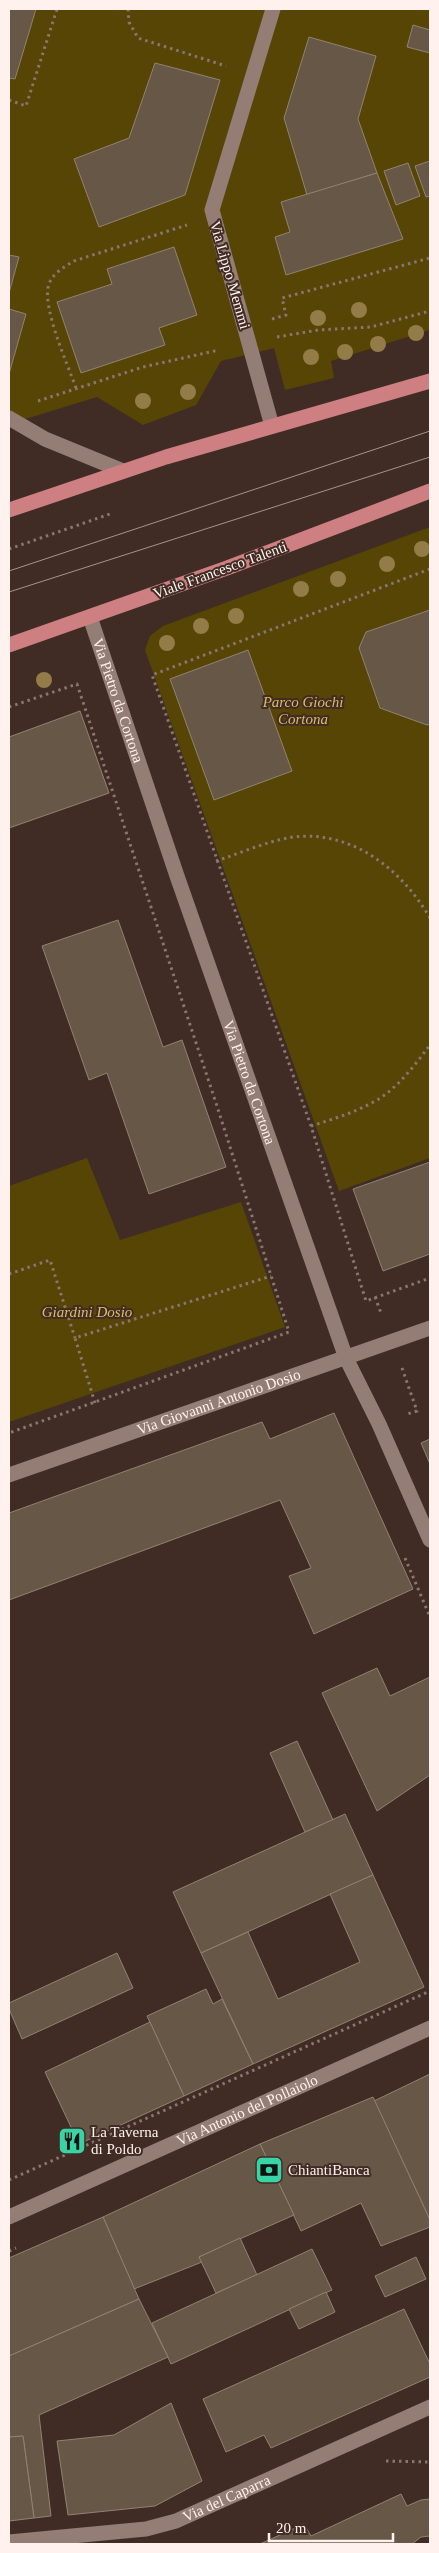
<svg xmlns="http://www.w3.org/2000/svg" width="439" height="2553" font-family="Georgia,serif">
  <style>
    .green { fill: #564505 }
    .building { fill: #665747; stroke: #928271 }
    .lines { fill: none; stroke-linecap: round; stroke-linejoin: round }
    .path { stroke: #887670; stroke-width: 3; stroke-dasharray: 2.5 4; stroke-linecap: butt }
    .minor { stroke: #947d75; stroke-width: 15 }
    .major { stroke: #ce7f81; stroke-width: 15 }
    .tram { stroke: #a4938d; stroke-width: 1 }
    .tree { fill: #947c49 }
    .labels { text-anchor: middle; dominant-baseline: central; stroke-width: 4; stroke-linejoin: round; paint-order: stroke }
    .street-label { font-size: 15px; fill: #fff1ed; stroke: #402c25 }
    .park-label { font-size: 15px; font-style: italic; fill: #d9bd66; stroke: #402c25 }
    .poi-label { font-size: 15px; fill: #fff1ed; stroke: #402c25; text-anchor: start }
  </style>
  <rect width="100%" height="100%" fill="#402c25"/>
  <!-- green -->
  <g class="green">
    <path d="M9,9H430V330L331,361L334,378L285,390L274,348L221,361L196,405L143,425L97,397L9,424Z"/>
    <path d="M430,527V1158L339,1191L145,650L150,636L163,626Z"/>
    <path d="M87,1158L120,1240L241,1202L285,1327L9,1422V1186Z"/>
  </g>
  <!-- building -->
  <g class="building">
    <path d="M9,9H36L15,79L9,78Z"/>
    <path d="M413,25L430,30V53L407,47Z"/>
    <path d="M309,37L376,56L358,119L377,173L307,195L284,118Z"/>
    <path d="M155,63L220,80L185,195L99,227L74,159L129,138Z"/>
    <path d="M430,159V196L426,197L415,166L430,161Z"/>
    <path d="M408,163L420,196L396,205L384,171Z"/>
    <path d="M377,173L403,239L286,275L275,237L290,232L281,202Z"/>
    <path d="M174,247L197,315L159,328L165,345L81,373L57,302L112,284L107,269Z"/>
    <path d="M9,255L19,257L9,293Z"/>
    <path d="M9,309L26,314L9,374Z"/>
    <path d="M430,610V724L427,725L380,708L359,648L366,632Z"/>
    <path d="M248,650L292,771L214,800L170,679Z"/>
    <path d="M80,711L109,793L9,828V737Z"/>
    <path d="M118,920L163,1047L182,1040L226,1167L149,1194L107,1073L89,1080L42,946Z"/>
    <path d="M430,1162V1254L383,1271L353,1189Z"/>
    <path d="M334,1413L413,1589L314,1634L289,1576L311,1568L280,1500L9,1600V1513L262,1422L270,1439Z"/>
    <path d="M430,1439V1464L421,1443Z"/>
    <path d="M377,1668L390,1696L430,1677V1775L377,1811L322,1693Z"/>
    <path d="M297,1741L333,1820L305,1832L270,1753Z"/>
    <path d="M345,1814L373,1875L201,1953L173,1892Z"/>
    <path d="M373,1875L424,1987L253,2064L201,1953L248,1932L278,1999L360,1962L330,1894Z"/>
    <path d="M117,1953L133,1988L22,2039L9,2009V2003Z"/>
    <path d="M206,1989L213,2004L222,1999L253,2064L184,2096L147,2016Z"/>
    <path d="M150,2022L184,2096L79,2144L45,2072Z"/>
    <path d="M430,2074V2220L374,2101Z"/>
    <path d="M373,2097L430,2220V2227L381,2246L361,2203L301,2231L260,2144Z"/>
    <path d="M260,2144L294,2215L199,2257L202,2262L134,2289L103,2217Z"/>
    <path d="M103,2217L139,2299L9,2356V2258Z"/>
    <path d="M240,2238L257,2275L216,2293L199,2257Z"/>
    <path d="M312,2249L332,2290L171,2364L152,2323Z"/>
    <path d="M416,2257L426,2279L385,2297L375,2276Z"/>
    <path d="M326,2292L335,2312L299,2329L289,2309Z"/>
    <path d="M139,2299L168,2357L39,2415L51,2516L34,2518L23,2436L9,2437V2356Z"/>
    <path d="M404,2309L430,2364V2377L271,2448L264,2435L226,2452L203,2399Z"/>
    <path d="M171,2403L202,2481L155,2506L68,2515L57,2441L114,2435Z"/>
    <path d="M23,2436L34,2518L9,2521V2437Z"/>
    <path d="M401,2494L407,2506L421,2500L430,2499V2536L421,2537L412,2544H260L304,2524L311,2536Z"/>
  </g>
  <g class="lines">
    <!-- path -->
    <g class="path">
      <path d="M128,9L129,22L138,38L226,66"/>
      <path d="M9,100L26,106L57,9"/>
      <path d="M272,319L286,315L282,298L430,258"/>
      <path d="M277,337L318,330L371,327L430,311"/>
      <path d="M76,388C68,365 41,306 49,284C53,273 64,267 74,261L187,225"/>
      <path d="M38,401L143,367L219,350"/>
      <path d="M9,549L110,514"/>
      <path d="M430,569L152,675L311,1126L366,1301L430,1278"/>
      <path d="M9,707L77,684L216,1103L289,1332L9,1433"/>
      <path d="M216,861C241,853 267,841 293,837C353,830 402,870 430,918"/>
      <path d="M311,1126C336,1118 364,1110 386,1094C403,1081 417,1062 430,1045"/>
      <path d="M9,1274L50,1260L75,1338"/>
      <path d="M375,1297L381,1313"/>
      <path d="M402,1368L417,1411L407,1414"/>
      <path d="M95,1403L75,1338L271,1276"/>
      <path d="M405,1558L430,1617"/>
      <path d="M9,2180L430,1991"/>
      <path d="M9,2251L16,2248"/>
      <path d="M386,2461L430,2462"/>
    </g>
    <!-- minor -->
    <g class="minor">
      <path d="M9,418L45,439L123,471"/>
      <path d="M272,426L212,210L273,9"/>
      <path id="s1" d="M90,617L177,876L346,1358L379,1424L430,1540"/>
      <path id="s2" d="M9,1475L430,1328"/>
      <path id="s3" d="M9,2217L430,2028"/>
      <path id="s4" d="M9,2542L146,2529L176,2521L430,2407"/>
    </g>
    <!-- major -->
    <g class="major">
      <path d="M9,510L166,457L430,381"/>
      <path d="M9,645L227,568L430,491"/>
    </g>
    <!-- tram -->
    <g class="tram">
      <path d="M9,571L430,431"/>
      <path d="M9,592L430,457"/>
    </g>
  </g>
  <!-- trees -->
  <g class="tree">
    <circle cx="359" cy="310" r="8"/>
    <circle cx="318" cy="318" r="8"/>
    <circle cx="416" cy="333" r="8"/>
    <circle cx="378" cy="344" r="8"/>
    <circle cx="345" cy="352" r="8"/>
    <circle cx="311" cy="357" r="8"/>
    <circle cx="188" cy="392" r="8"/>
    <circle cx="143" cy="401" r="8"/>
    <circle cx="422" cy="549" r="8"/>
    <circle cx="387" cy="564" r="8"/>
    <circle cx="338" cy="579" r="8"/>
    <circle cx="301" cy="589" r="8"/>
    <circle cx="236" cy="616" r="8"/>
    <circle cx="201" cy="626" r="8"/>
    <circle cx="167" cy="643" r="8"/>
    <circle cx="44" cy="680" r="8"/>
  </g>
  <!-- icons -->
  <defs>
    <g id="restaurant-square" transform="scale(1.4375)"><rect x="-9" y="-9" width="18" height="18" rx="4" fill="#38d4a6" stroke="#402c25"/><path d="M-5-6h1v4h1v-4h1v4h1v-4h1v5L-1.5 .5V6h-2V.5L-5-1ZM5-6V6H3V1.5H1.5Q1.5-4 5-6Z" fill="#111"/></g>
    <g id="bank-square" transform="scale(1.4375)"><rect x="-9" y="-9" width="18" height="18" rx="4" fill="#38d4a6" stroke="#402c25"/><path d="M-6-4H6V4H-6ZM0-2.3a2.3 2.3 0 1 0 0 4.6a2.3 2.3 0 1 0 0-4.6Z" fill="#111"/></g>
  </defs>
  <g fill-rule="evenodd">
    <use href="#restaurant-square" x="72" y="2141"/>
    <use href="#bank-square" x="269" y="2170"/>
  </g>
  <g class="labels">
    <!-- street labels -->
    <g class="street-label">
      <text transform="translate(230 275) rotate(74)">Via Lippo Memmi</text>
      <text transform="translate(220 570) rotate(-20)">Viale Francesco Talenti</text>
      <text stroke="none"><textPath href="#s1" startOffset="88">Via Pietro da Cortona</textPath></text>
      <text stroke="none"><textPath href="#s1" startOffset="492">Via Pietro da Cortona</textPath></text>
      <text stroke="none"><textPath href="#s2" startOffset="222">Via Giovanni Antonio Dosio</textPath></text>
      <text stroke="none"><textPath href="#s3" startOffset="261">Via Antonio del Pollaiolo</textPath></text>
      <text stroke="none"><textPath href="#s4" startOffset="224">Via del Caparra</textPath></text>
    </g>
    <!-- park labels -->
    <g class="park-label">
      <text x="303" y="702">Parco Giochi<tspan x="303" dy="17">Cortona</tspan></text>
      <text x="87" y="1312">Giardini Dosio</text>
    </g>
    <!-- poi labels -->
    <g class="poi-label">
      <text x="91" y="2132">La Taverna<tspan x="91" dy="17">di Poldo</tspan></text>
      <text x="288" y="2170">ChiantiBanca</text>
    </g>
  </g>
  <!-- border -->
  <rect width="439" height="2553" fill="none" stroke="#fff1ed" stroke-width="20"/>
  <!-- scale -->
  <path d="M269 2533v8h124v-8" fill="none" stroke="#fff1ed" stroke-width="2.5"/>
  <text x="276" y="2533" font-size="15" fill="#fff1ed" stroke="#402c25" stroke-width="4" paint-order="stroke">20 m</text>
</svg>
